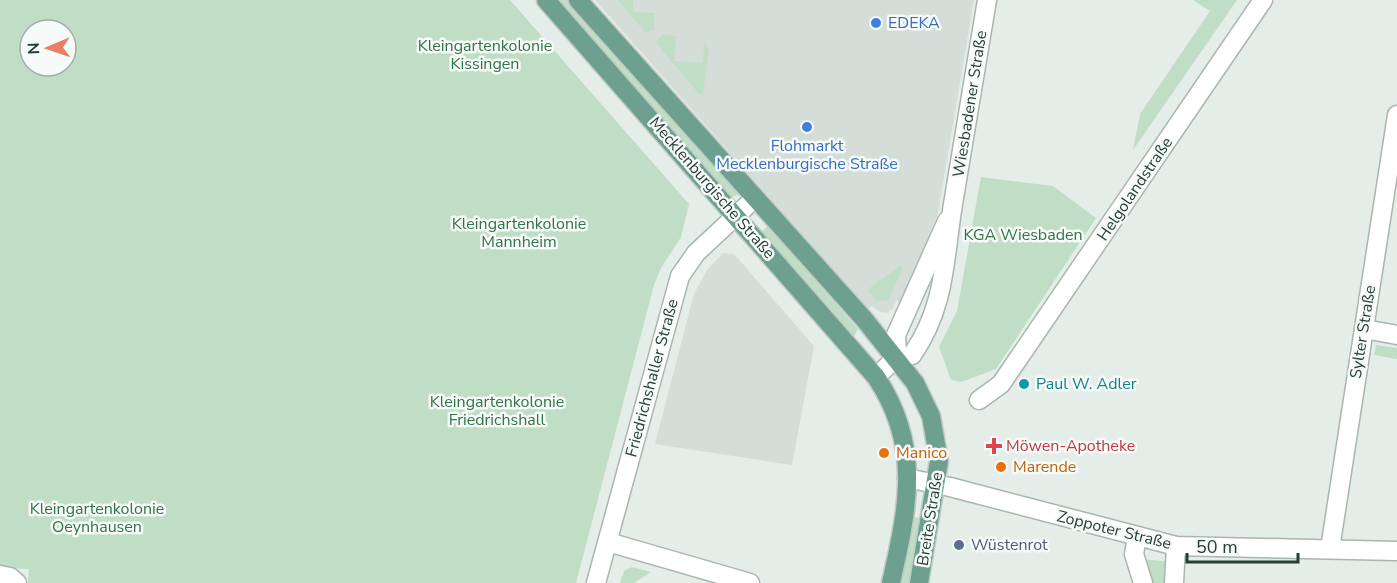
<svg xmlns="http://www.w3.org/2000/svg" width="1397" height="583" font-family="'Nunito Sans',sans-serif">
  <style>
    .built { fill: #d4ddd8 }
    .green { fill: #c0ddc6; fill-rule: evenodd }
    .lines { fill: none; stroke-linecap: round; stroke-linejoin: round }
    .minor-casing { stroke: #a8b5b0; stroke-width: 21 }
    .major-casing { stroke: #c2c9c7; stroke-width: 21 }
    .minor { stroke: #fff; stroke-width: 18 }
    .major { stroke: #6da08f; stroke-width: 18 }
    .shop-dot { fill: #3f7fe0; stroke: #f6faf8; stroke-width: 2 }
    .culture-dot { fill: #0f9aa8; stroke: #f6faf8; stroke-width: 2 }
    .health-dot { fill: #e0444e; stroke: #f6faf8; stroke-width: 2 }
    .food-dot { fill: #e8710a; stroke: #f6faf8; stroke-width: 2 }
    .service-dot { fill: #5c6f8a; stroke: #f6faf8; stroke-width: 2 }
    .labels { text-anchor: middle; dominant-baseline: central; stroke-width: 5; stroke-linejoin: round; paint-order: stroke }
    .shop-label { font-size: 16px; fill: #366cbe; stroke: #f6faf8; text-anchor: start }
    .park-label { font-size: 16px; fill: #327346; stroke: #f6faf8 }
    .street-label { font-size: 16px; fill: #253e36; stroke: #f6faf8 }
    .culture-label { font-size: 16px; fill: #0d838f; stroke: #f6faf8; text-anchor: start }
    .health-label { font-size: 16px; fill: #be3a42; stroke: #f6faf8; text-anchor: start }
    .food-label { font-size: 16px; fill: #c56008; stroke: #f6faf8; text-anchor: start }
    .service-label { font-size: 16px; fill: #4e5e75; stroke: #f6faf8; text-anchor: start }
  </style>
  <rect width="100%" height="100%" fill="#e5ede9"/>
  <!-- built -->
  <g class="built">
    <path d="M595,0H974L938,213L901,304L896,300L893,308L886,313L878,311L872,306L868,309Z"/>
    <path d="M723,253L734,254L814,346L792,465L655,444L694,294L707,270Z"/>
  </g>
  <!-- green -->
  <g class="green">
    <path d="M0,0H510L689,204L681,237L661,268L654,285L576,583H28L29,569L0,568ZM30,30H66V66H30Z"/>
    <path d="M557,0H568L738,192V195L731,197Z"/>
    <path d="M618,0H633V12L655,13L654,30L645,32Z"/>
    <path d="M1193,0H1237L1133,150L1140,114L1210,11Z"/>
    <path d="M663,34L676,36L674,61L703,63L704,43L709,48L703,94L700,95L655,42Z"/>
    <path d="M981,177L1053,186L1096,218L996,369L961,382L951,380L939,347L957,311Z"/>
    <path d="M768,226L858,329L854,336L761,232Z"/>
    <path d="M900,266L903,268L888,300L876,301L867,290Z"/>
    <path d="M1376,345L1397,348V359L1374,355Z"/>
    <path d="M913,517L921,518L910,583H901Z"/>
    <path d="M1141,559L1171,562L1170,583H1147Z"/>
    <path d="M632,567L651,572L634,583H620L624,571Z"/>
  </g>
  <g class="lines">
    <!-- minor casing -->
    <g class="minor-casing">
      <g id="minor">
        <path d="M1364,329L1397,335"/>
        <path d="M897,357L896,335L947,221"/>
        <path d="M876,377L897,357L912,355C947,305 944,255 954,198C965,132 976,66 987,0"/>
        <path d="M979,400L1001,384L1263,0"/>
        <path d="M907,478L950,487L1176,546L1397,551"/>
        <path d="M1137,537L1134,554L1143,583"/>
        <path d="M608,542L750,583"/>
        <path d="M1330,549L1397,115"/>
        <path d="M0,575L10,577L17,583"/>
        <path d="M596,583L680,276L696,253L754,199"/>
        <path d="M1174,583L1176,546"/>
      </g>
    </g>
    <!-- major casing -->
    <g class="major-casing">
      <g id="major">
        <path d="M546,0L876,377C922,446 908,507 891,583"/>
        <path d="M578,0L864,319L915,383L931,416L939,461L919,583"/>
      </g>
    </g>
    <!-- minor -->
    <use href="#minor" class="minor"/>
    <!-- major -->
    <use href="#major" class="major"/>
  </g>
  <!-- markers -->
  <g class="shop-dot">
    <circle cx="876" cy="23" r="6"/>
    <circle cx="807" cy="127" r="6"/>
  </g>
  <circle class="culture-dot" cx="1024" cy="384" r="6"/>
  <path class="health-dot" d="M991 437h6v6h6v6h-6v6h-6v-6h-6v-6h6z"/>
  <g class="food-dot">
    <circle cx="884" cy="453" r="6"/>
    <circle cx="1001" cy="467" r="6"/>
  </g>
  <circle class="service-dot" cx="959" cy="545" r="6"/>
  <g class="labels">
    <!-- shop labels -->
    <g class="shop-label">
      <text x="888" y="23">EDEKA</text>
      <text x="807" y="146" text-anchor="middle">Flohmarkt<tspan x="807" dy="18">Mecklenburgische Straße</tspan></text>
    </g>
    <!-- park labels -->
    <g class="park-label">
      <text x="485" y="46">Kleingartenkolonie<tspan x="485" dy="18">Kissingen</tspan></text>
      <text x="519" y="224">Kleingartenkolonie<tspan x="519" dy="18">Mannheim</tspan></text>
      <text x="1023" y="235">KGA Wiesbaden</text>
      <text x="497" y="402">Kleingartenkolonie<tspan x="497" dy="18">Friedrichshall</tspan></text>
      <text x="97" y="509">Kleingartenkolonie<tspan x="97" dy="18">Oeynhausen</tspan></text>
    </g>
    <!-- street labels -->
    <g class="street-label">
      <text transform="translate(970 104) rotate(-81)">Wiesbadener Straße</text>
      <text transform="translate(712 188) rotate(49)">Mecklenburgische Straße</text>
      <text transform="translate(1135 189) rotate(-56)">Helgolandstraße</text>
      <text transform="translate(1363 332) rotate(-81)">Sylter Straße</text>
      <text transform="translate(652 378) rotate(-75)">Friedrichshaller Straße</text>
      <text transform="translate(930 519) rotate(-81)">Breite Straße</text>
      <text transform="translate(1114 530) rotate(14)">Zoppoter Straße</text>
    </g>
    <!-- culture labels -->
    <g class="culture-label">
      <text x="1036" y="384">Paul W. Adler</text>
    </g>
    <!-- health labels -->
    <g class="health-label">
      <text x="1006" y="446">Möwen-Apotheke</text>
    </g>
    <!-- food labels -->
    <g class="food-label">
      <text x="896" y="453">Manico</text>
      <text x="1013" y="467">Marende</text>
    </g>
    <!-- service labels -->
    <g class="service-label">
      <text x="971" y="545">Wüstenrot</text>
    </g>
  </g>
  <!-- north arrow -->
  <g transform="translate(48 48) rotate(268)"><circle r="28" fill="#f6faf8" stroke="#a2afaa" stroke-width="1.5"/>
  <path d="M0-4.5L10 22L0 15L-10 22Z" fill="#e87d68"/>
  <text y="-9" font-size="16" font-weight="bold" text-anchor="middle" fill="#253e36">N</text>
  </g>
  <!-- scale -->
  <path d="M1187 553v9h111v-9" fill="none" stroke="#253e36" stroke-width="3"/>
  <text x="1196" y="553" font-size="18" fill="#253e36" stroke="#f6faf8" stroke-width="4.5" paint-order="stroke">50 m</text>
</svg>
